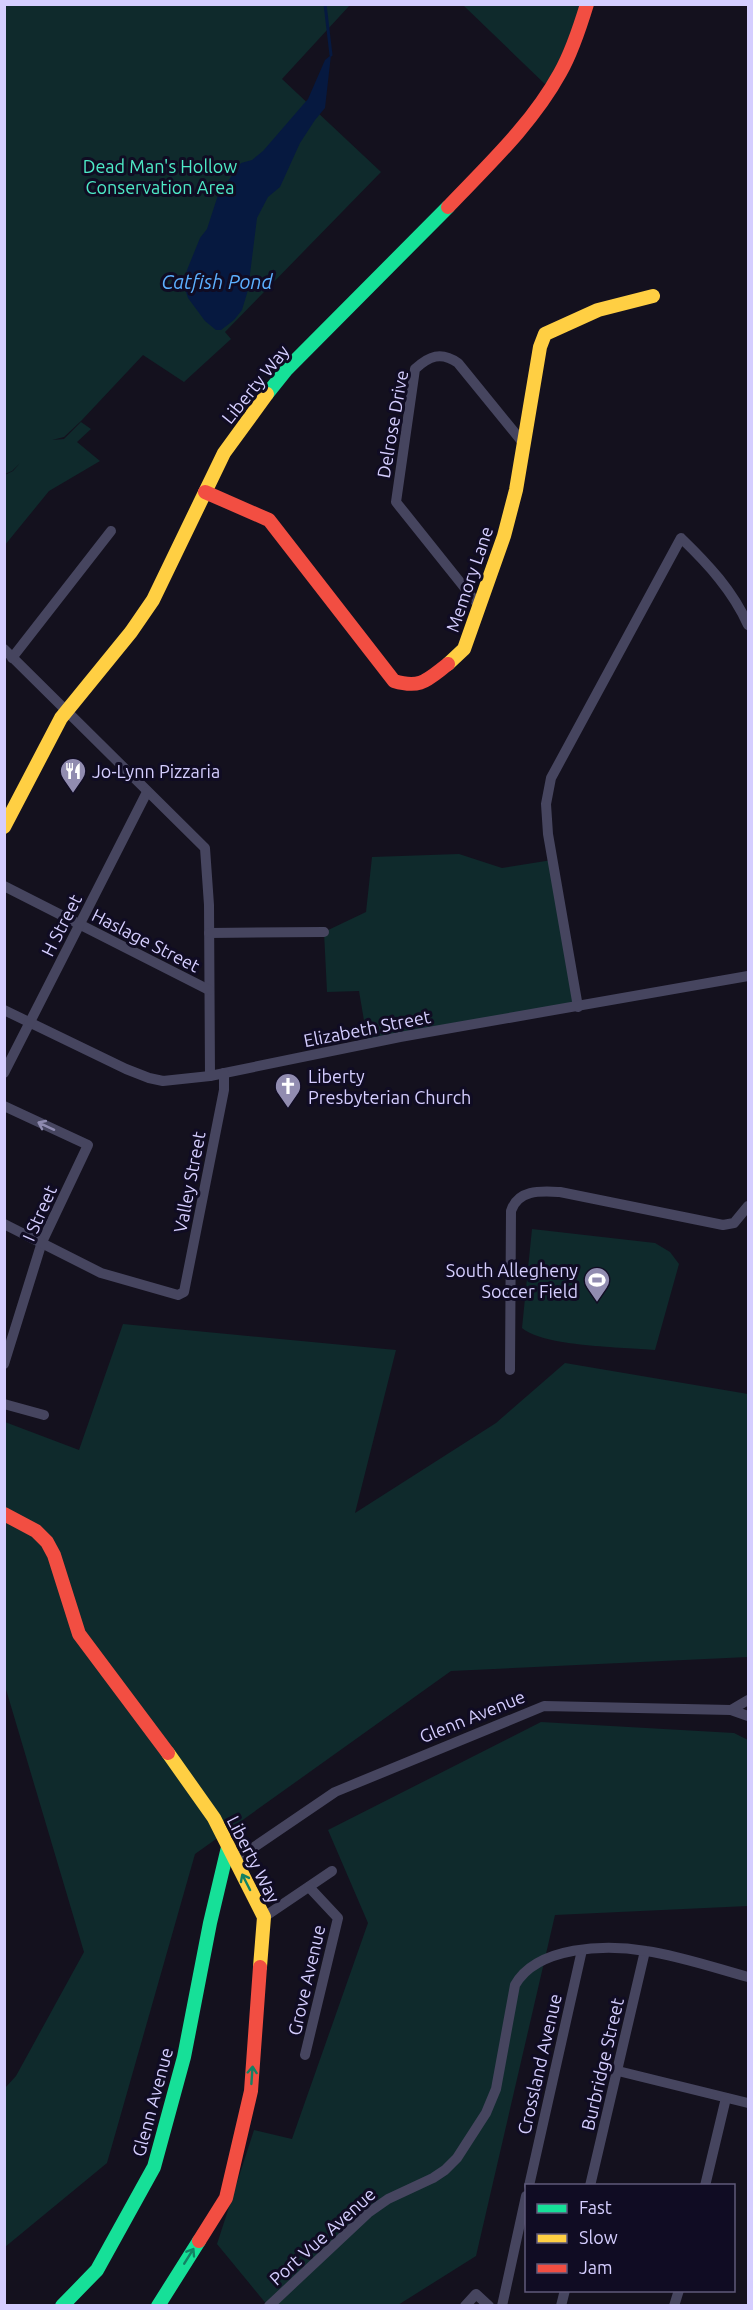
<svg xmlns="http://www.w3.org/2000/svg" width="753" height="2310" font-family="Ubuntu,sans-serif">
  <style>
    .green { fill: #0f2a2c }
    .water { fill: #061940 }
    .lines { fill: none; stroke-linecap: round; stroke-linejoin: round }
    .stream { stroke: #061940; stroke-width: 3 }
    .street { stroke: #46455f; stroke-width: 10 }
    .fast { stroke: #16e098; stroke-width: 14 }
    .slow { stroke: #ffcf43; stroke-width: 14 }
    .jam { stroke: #f24e42; stroke-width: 14 }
    .oneway { stroke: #8e8aaf }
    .oneway2 { stroke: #138163 }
    .labels { text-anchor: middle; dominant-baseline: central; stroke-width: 6; stroke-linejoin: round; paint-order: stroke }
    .park-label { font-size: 18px; fill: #4eebc7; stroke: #100c23 }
    .street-label { font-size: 18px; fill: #d5ceff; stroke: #100c23 }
    .poi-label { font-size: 18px; fill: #d5ceff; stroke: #100c23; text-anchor: start }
    .water-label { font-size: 20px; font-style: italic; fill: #5cb0ff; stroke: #100c23 }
  </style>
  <rect width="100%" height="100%" fill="#14111e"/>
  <!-- green -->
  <g class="green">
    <path d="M5,5H350L282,79L381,172L225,332L231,339L184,382L143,355L81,421L64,437L52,440L64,439L81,422L91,429L77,442L100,461L49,491L5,545V475L13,471L20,463L12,471L5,474Z"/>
    <path d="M463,5H583L548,87Z"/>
    <path d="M459,854L502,868L552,860L578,1007L368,1044L359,991L327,992L324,932L366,912L372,857Z"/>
    <path d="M532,1229L655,1243L670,1252L679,1264L655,1350C624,1347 544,1347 522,1328Z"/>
    <path d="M123,1324L396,1350L355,1513L496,1423L565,1363L748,1394V1657L451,1671L195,1854L107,2163L5,2247V2088L16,2076L84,1952L5,1686V1422L79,1450Z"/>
    <path d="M541,1722L734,1733L748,1740V1906L555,1915L476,2256L398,2305L268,2306L217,2244L254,2130L292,2139L368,1923L328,1830Z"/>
  </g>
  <!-- water -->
  <path class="water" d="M331,55L325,108L315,120L300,143L280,187L268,197L257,218L248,290L242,310L234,320L221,330H216L205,321L188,298L184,286L187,270L200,238L207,229L218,195L241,163L252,160L263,151L308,99L325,60Z"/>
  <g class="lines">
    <!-- stream -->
    <path class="stream" d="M325,4L331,55"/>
    <!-- street -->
    <g class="street">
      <path d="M480,607L396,502L415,369C429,356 441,351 458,363L524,444"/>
      <path d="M4,649L205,848L209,905L210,1076"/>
      <path d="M12,658L111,531"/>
      <path d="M4,886L209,990"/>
      <path d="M209,933L324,932"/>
      <path d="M578,1007L548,834L546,804L551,778L681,538C708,564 733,591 748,625"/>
      <path d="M4,1010L126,1069L149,1078L163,1081L210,1076L400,1037L748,976"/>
      <path d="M4,1073L147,792"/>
      <path d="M4,1106L88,1145L42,1242L4,1364"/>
      <path d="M4,1224L101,1273L178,1295L184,1292L224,1090V1073"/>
      <path d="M510,1370L511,1211C518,1189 541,1191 560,1192L723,1225L734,1223L748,1206"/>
      <path d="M4,1404L44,1415"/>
      <path d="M731,1710L748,1716"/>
      <path d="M235,1860L335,1792L544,1706L731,1710L748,1700"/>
      <path d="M264,1917L332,1871"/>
      <path d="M305,2055L338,1918L309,1887"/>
      <path d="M618,2071L748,2103"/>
      <path d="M529,2186L582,1950"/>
      <path d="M590,2186L645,1951"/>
      <path d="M705,2186L726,2098"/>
      <path d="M269,2306L368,2213L388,2199L433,2178L445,2170L457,2158L486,2113L496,2089L515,1985C537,1946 606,1944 646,1951C680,1956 715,1968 748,1977"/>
      <path d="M465,2306L476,2294L489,2306"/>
      <path d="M502,2306L526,2196"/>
      <path d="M561,2306L565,2290"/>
      <path d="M674,2306L679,2290"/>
    </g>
    <!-- fast -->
    <g class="fast">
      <path d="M267,394L287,369L448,207"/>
      <path d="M62,2306L97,2270L154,2167L184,2057L210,1923L228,1847"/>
      <path d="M158,2306L199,2241"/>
    </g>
    <!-- slow -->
    <g class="slow">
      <path d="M448,664L464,649L504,536L516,490L540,347L545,334L598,310L653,296"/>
      <path d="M4,827L61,718L131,632L153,600L224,453L267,394"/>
      <path d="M168,1753L214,1818L264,1917L260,1967"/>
    </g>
    <!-- jam -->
    <g class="jam">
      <path d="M448,207C488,165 532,124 560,73C572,52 580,27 587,4"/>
      <path d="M205,492L269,520L394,681C421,689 427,680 448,664"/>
      <path d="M4,1514L36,1531L47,1542L54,1555L79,1634L168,1753"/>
      <path d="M199,2241L226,2198L251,2091L260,1967"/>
    </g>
  </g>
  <!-- one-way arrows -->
  <defs><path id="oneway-shaft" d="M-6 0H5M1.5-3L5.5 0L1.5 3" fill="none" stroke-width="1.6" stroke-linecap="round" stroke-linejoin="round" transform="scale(1.5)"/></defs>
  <use class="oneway" href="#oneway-shaft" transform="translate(46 1126) rotate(-155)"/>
  <g class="oneway2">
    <use href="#oneway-shaft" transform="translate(246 1882) rotate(-117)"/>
    <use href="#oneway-shaft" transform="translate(252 2075) rotate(-86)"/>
    <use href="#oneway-shaft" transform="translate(189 2256) rotate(-58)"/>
  </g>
  <!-- icons -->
  <defs>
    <g id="restaurant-pin" transform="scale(1.35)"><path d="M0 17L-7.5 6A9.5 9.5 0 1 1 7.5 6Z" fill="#918cb0" stroke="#100c23"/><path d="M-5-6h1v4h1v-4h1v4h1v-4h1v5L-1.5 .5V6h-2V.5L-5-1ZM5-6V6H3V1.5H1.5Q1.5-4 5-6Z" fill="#fff"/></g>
    <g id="church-pin" transform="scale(1.35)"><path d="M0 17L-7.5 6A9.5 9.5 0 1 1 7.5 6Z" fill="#918cb0" stroke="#100c23"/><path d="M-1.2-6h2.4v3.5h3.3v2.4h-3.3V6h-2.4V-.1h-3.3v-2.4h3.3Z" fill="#fff"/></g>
    <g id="stadium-pin" transform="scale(1.35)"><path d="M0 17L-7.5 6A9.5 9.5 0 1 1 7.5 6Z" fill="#918cb0" stroke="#100c23"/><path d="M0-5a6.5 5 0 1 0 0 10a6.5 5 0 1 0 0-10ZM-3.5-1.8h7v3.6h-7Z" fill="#fff"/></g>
  </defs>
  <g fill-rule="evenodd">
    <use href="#restaurant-pin" x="73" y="771"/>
    <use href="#church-pin" x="288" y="1086"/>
    <use href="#stadium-pin" x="597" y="1280"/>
  </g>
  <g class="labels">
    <!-- park labels -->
    <g class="park-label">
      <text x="160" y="166">Dead Man's Hollow<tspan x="160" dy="21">Conservation Area</tspan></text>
    </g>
    <!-- street labels -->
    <g class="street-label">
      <text transform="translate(255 384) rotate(-51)">Liberty Way</text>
      <text transform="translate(392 424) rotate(-80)">Delrose Drive</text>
      <text transform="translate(469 579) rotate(-71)">Memory Lane</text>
      <text transform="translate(61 925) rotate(-63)">H Street</text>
      <text transform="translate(146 940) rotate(27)">Haslage Street</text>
      <text transform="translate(367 1028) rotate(-11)">Elizabeth Street</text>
      <text transform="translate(189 1182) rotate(-79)">Valley Street</text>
      <text transform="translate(39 1213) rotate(-66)">I Street</text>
      <text transform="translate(472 1716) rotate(-22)">Glenn Avenue</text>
      <text transform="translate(254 1859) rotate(63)">Liberty Way</text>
      <text transform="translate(306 1980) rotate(-77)">Grove Avenue</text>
      <text transform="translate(539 2064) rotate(-77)">Crossland Avenue</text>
      <text transform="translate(602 2064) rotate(-77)">Burbridge Street</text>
      <text transform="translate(152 2102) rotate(-75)">Glenn Avenue</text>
      <text transform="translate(322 2236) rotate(-42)">Port Vue Avenue</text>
    </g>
    <!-- poi labels -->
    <g class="poi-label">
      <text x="92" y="771">Jo-Lynn Pizzaria</text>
      <text x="308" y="1076">Liberty<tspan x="308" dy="21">Presbyterian Church</tspan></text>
      <text x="578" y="1270" text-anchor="end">South Allegheny<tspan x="578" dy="21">Soccer Field</tspan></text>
    </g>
    <!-- water labels -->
    <g class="water-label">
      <text x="217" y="281">Catfish Pond</text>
    </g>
  </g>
  <!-- border -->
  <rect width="753" height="2310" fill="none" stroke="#d5ceff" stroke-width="12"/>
  <!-- legend -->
  <rect x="525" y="2184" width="210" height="108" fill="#100c23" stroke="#5f5a7b" stroke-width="1.5"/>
  <rect x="537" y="2204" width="30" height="9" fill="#16e098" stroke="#5f5a7b" stroke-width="1.5"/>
  <text x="579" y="2214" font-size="18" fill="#d5ceff">Fast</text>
  <rect x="537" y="2234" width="30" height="9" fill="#ffcf43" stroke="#5f5a7b" stroke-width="1.5"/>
  <text x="579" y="2244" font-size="18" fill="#d5ceff">Slow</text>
  <rect x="537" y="2264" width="30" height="9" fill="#f24e42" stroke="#5f5a7b" stroke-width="1.5"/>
  <text x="579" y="2274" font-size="18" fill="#d5ceff">Jam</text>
</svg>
